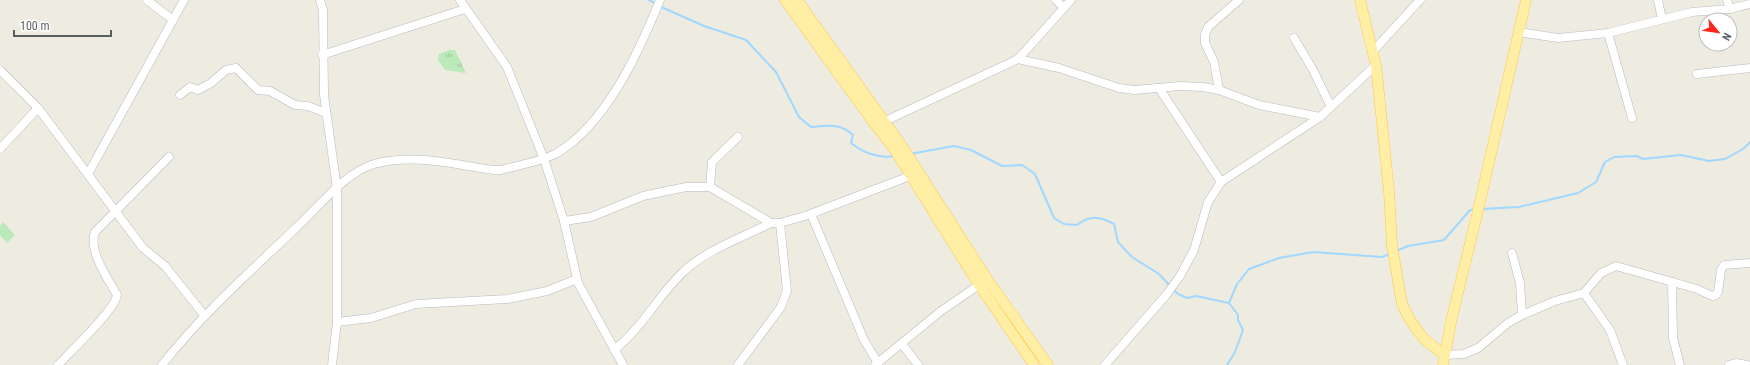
<svg xmlns="http://www.w3.org/2000/svg" width="1750" height="365" font-family="'Roboto Condensed',sans-serif">
  <style>
    .grass { fill: url(#grass-tufts) }
    .garden { fill: #bbe9ba }
    .lines { fill: none; stroke-linecap: round; stroke-linejoin: round }
    .stream { stroke: #a0d8ff; stroke-width: 2 }
    .minor-casing { stroke: #b7babf; stroke-width: 9 }
    .major-casing { stroke: #ffc849; stroke-width: 11 }
    .minor { stroke: #fff; stroke-width: 8 }
    .major { stroke: #ffefa5; stroke-width: 10 }
  </style>
  <defs>
    <pattern id="grass-tufts" width="24" height="20" patternUnits="userSpaceOnUse"><rect width="24" height="20" fill="#bbe9ba"/><path d="M3 7l-1-3M5 7V3M7 7l1-3M15 17l-1-3M17 17v-4M19 17l1-3" fill="none" stroke="#9bc09b"/></pattern>
  </defs>
  <rect width="100%" height="100%" fill="#eeebe1"/>
  <!-- grass -->
  <path class="grass" d="M449,50H455L466,73L445,70L438,60L439,54Z"/>
  <!-- garden -->
  <path class="garden" d="M3,222L15,235L7,243L0,235V226Z"/>
  <g class="lines">
    <!-- stream -->
    <g class="stream">
      <path d="M649,0L655,3"/>
      <path d="M659,6L704,26L746,40L776,72L799,117L811,127C828,126 839,122 853,135L851,143C862,152 879,159 894,156"/>
      <path d="M910,154L954,146L971,150L1002,166L1022,165L1035,174L1054,218L1064,224L1077,225C1090,215 1099,216 1114,224L1118,242L1132,257L1159,274L1170,286"/>
      <path d="M1481,209L1519,207L1578,193L1596,182L1605,162L1614,157L1637,156L1643,159L1681,155L1709,161L1725,159L1743,149L1750,142"/>
      <path d="M1396,251L1408,246L1444,240L1470,210H1474"/>
      <path d="M1173,289L1178,294L1187,298L1196,296L1229,303"/>
      <path d="M1227,365L1235,352L1243,330L1238,320V315L1229,303L1237,284L1249,269L1279,258L1313,252L1382,257L1390,254"/>
    </g>
    <!-- minor casing -->
    <g class="minor-casing">
      <g id="minor">
        <path d="M147,0L173,20"/>
        <path d="M320,0L323,10L324,95L337,189V322L332,365"/>
        <path d="M460,0L507,67L544,159L564,221L578,283L623,365"/>
        <path d="M1056,0L1064,8"/>
        <path d="M1658,0L1662,19"/>
        <path d="M1727,0L1730,9"/>
        <path d="M1518,32L1558,38L1608,33L1692,12L1730,9L1750,4"/>
        <path d="M1608,33L1632,118"/>
        <path d="M1294,38L1313,70L1331,107"/>
        <path d="M1374,50L1420,0"/>
        <path d="M322,55L465,9"/>
        <path d="M1018,59L1059,68L1119,88L1134,90L1180,86L1203,87L1219,90L1259,105L1320,117"/>
        <path d="M0,70L38,108L143,248L165,266L204,315"/>
        <path d="M1697,74L1750,68"/>
        <path d="M1159,88L1221,182"/>
        <path d="M1219,90L1214,62L1205,43V35L1208,27L1239,0"/>
        <path d="M180,95L190,87L198,90L211,83L226,70L236,68L258,90L270,91L295,105L308,106L326,113"/>
        <path d="M883,122L1018,59L1071,0"/>
        <path d="M0,149L38,108"/>
        <path d="M88,174L184,0"/>
        <path d="M710,187L712,162L738,137"/>
        <path d="M811,214L864,340L878,363"/>
        <path d="M564,221L591,217L643,196L686,187H710L771,223"/>
        <path d="M1512,253L1520,283L1522,315"/>
        <path d="M1672,282L1673,338L1680,365"/>
        <path d="M1584,293L1610,330L1623,365"/>
        <path d="M337,322L371,318L416,304L507,299L547,291L577,279"/>
        <path d="M902,344L918,365"/>
        <path d="M614,350C642,328 656,299 681,274C705,250 741,238 771,223H780L808,215L910,176"/>
        <path d="M1444,355L1464,354L1478,348L1508,323L1522,315L1555,301L1584,293L1601,273L1616,266L1697,289L1712,296L1716,295L1718,292L1721,270L1724,265L1750,263"/>
        <path d="M58,365C70,352 116,309 117,295C108,279 88,251 95,232L169,157"/>
        <path d="M162,365C203,313 252,270 299,225C321,204 345,173 374,164C413,153 456,165 494,170H501C519,165 540,162 557,153C606,124 639,52 660,0"/>
        <path d="M738,365L781,307L787,291L780,223"/>
        <path d="M875,365L941,311L979,285"/>
        <path d="M1105,365L1167,294L1180,276L1194,250L1208,202L1221,182L1320,117L1376,65"/>
        <path d="M1729,365L1736,363L1747,365"/>
      </g>
    </g>
    <!-- major casing -->
    <g class="major-casing">
      <g id="major">
        <path d="M785,0L874,123L893,147L979,285L1034,365"/>
        <path d="M797,0L902,146L987,279L1048,365"/>
        <path d="M1360,0L1376,65L1389,191L1392,246L1402,304L1410,320L1424,339L1444,355"/>
        <path d="M1443,365L1452,317L1477,215L1526,0"/>
      </g>
    </g>
    <!-- minor -->
    <use href="#minor" class="minor"/>
    <!-- major -->
    <use href="#major" class="major"/>
  </g>
  <!-- north arrow -->
  <g transform="translate(1718 32) rotate(119)"><circle r="19" fill="#ffffff" stroke="#bdbfc1"/>
  <path d="M0-3L7 15L0 10L-7 15Z" fill="#fc271a"/>
  <text y="-6" font-size="11" font-weight="bold" text-anchor="middle" fill="#5a5e64">N</text>
  </g>
  <!-- scale -->
  <path d="M14 30v6h97v-6" fill="none" stroke="#5a5e64" stroke-width="2"/>
  <text x="20" y="30" font-size="12" fill="#5a5e64" stroke="#ffffff" stroke-width="3" paint-order="stroke">100 m</text>
</svg>
